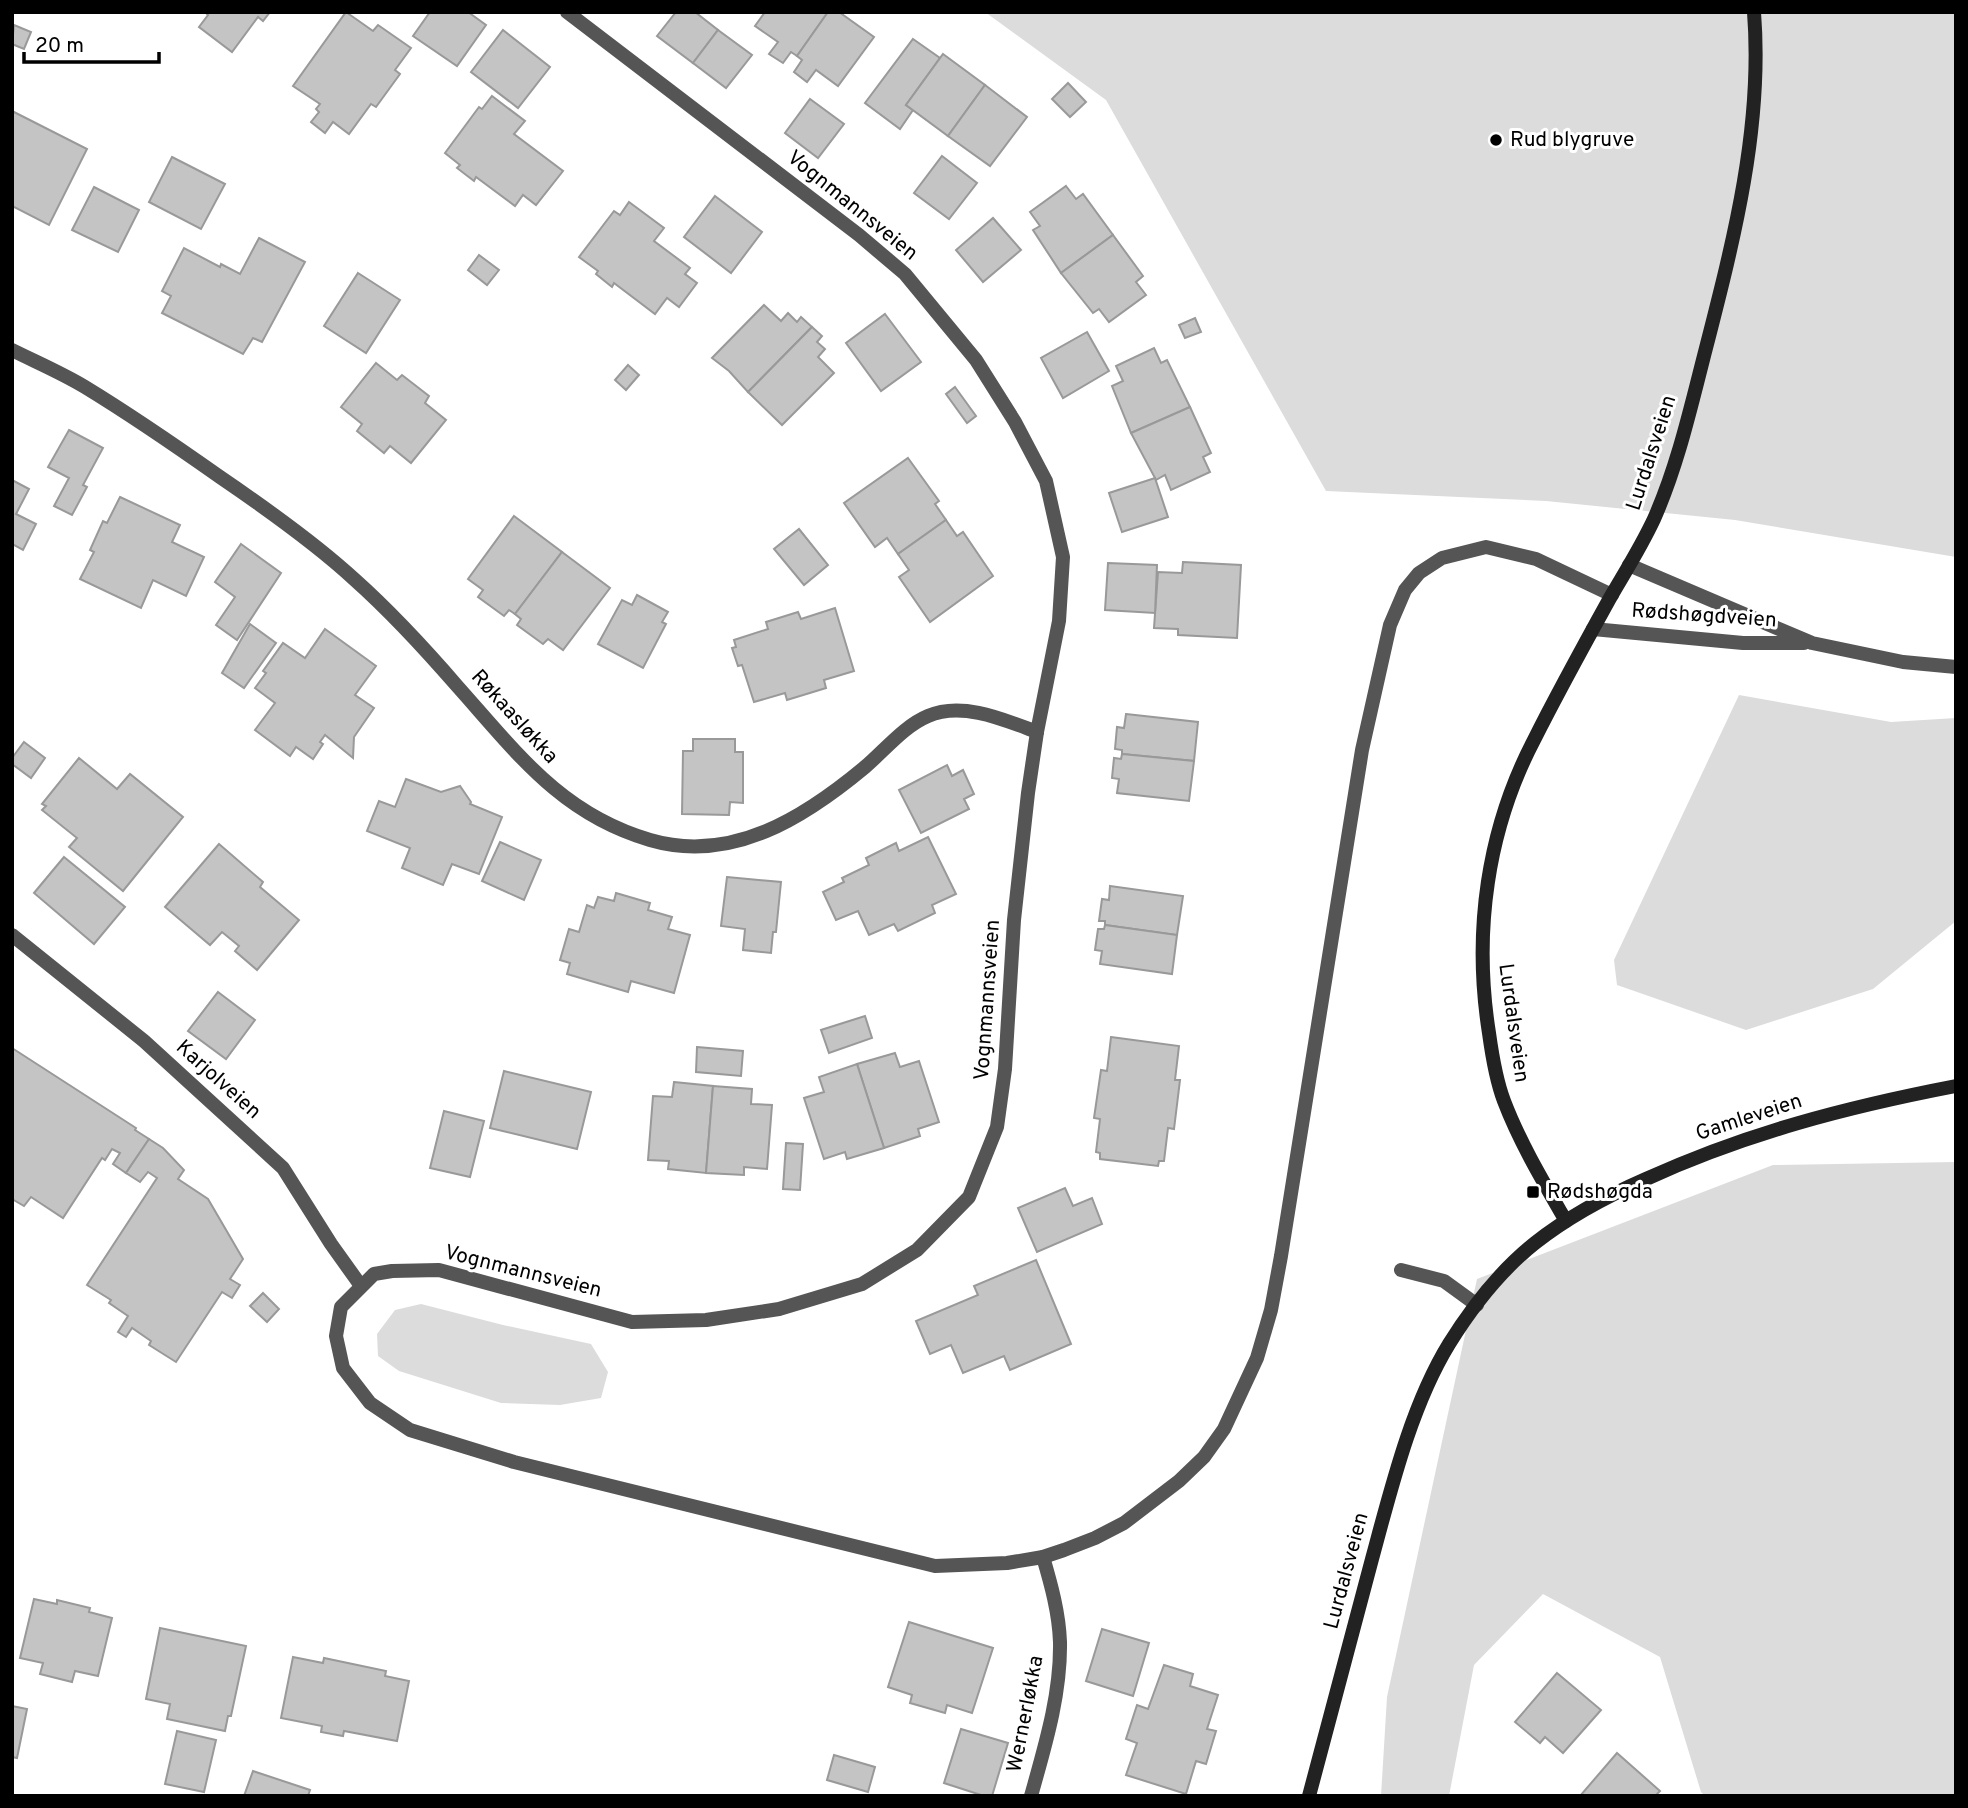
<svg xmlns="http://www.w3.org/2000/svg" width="1968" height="1808" font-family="Overpass,sans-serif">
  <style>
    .green { fill: #dcdcdc }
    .building { fill: #c4c4c4; stroke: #999; stroke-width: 2 }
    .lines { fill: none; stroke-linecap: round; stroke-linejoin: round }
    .service { stroke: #555; stroke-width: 14 }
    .minor { stroke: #555; stroke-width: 14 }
    .secondary { stroke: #222; stroke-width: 14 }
    .poi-dot { fill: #000; stroke: #fff; stroke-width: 2.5 }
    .labels { text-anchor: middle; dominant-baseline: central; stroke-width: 6; stroke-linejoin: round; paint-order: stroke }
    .poi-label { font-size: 21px; fill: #000; stroke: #fff; text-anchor: start }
    .street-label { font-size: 21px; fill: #000; stroke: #fff }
  </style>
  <rect width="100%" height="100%" fill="#fff"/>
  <!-- green -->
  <g class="green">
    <path d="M985,12H1956V557L1735,520L1546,501L1326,491L1106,100Z"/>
    <path d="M1739,695L1891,722L1956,718V921L1873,989L1746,1030L1617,985L1614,960Z"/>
    <path d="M1956,1162V1796H1705L1701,1792L1660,1657L1543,1594L1474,1665L1449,1796H1381L1387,1697L1477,1279L1773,1165Z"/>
    <path d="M421,1304L503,1325L591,1344L608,1372L601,1398L560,1405L501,1403L399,1371L378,1356L377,1334L395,1310Z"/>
  </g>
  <!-- building -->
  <g class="building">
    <path d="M205,12H270L263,21L258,17L232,52L199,27L208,15Z"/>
    <path d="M346,12L373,31L378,25L411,48L395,70L400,74L376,107L371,104L349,134L333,122L325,133L311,122L319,112L316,109L320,104L293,86Z"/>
    <path d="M430,12H468L486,25L457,66L413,36Z"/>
    <path d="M676,12H695L718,30L693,63L657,36Z"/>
    <path d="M765,12H828L797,56L791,52L783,63L769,54L778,42L755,26Z"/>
    <path d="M828,12H839L874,37L838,86L816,70L807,82L794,72L802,60L797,56Z"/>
    <path d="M14,25L31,32L24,49L12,44Z"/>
    <path d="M503,30L550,67L518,108L471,72Z"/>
    <path d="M718,30L752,55L726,88L693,63Z"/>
    <path d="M913,39L940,58L906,105L913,110L900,129L865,103Z"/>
    <path d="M943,54L985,85L948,136L906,105Z"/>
    <path d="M1068,83L1086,102L1070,117L1052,99Z"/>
    <path d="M985,85L1027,117L990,166L948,136Z"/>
    <path d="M492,96L525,121L514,134L563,171L536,205L523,195L515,206L476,177L474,181L457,168L460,165L445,153L479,107L482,109Z"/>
    <path d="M810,99L844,124L818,158L785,133Z"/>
    <path d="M12,111L87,149L49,225L12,206Z"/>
    <path d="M942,156L977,183L949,219L914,193Z"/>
    <path d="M172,157L225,184L201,229L149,202Z"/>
    <path d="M1066,186L1076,199L1083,194L1113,235L1061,273L1033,230L1040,226L1030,212Z"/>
    <path d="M94,187L139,210L118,252L72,230Z"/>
    <path d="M715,196L762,232L731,273L684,237Z"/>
    <path d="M629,202L664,228L654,241L690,268L685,274L697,283L679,307L667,298L655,314L614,283L612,287L596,274L598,271L579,257L614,211L620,215Z"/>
    <path d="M993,218L1021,250L983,282L956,250Z"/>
    <path d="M1113,235L1143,276L1136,282L1146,295L1109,322L1099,309L1093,313L1061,273Z"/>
    <path d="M259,238L305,262L262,342L253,338L243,354L162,313L171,296L162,291L184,248L220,267L221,264L240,274Z"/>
    <path d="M479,255L499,270L487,285L468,270Z"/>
    <path d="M358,273L400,300L366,353L324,326Z"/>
    <path d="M764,305L781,321L788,313L797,322L801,317L812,327L748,392L729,371L712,358Z"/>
    <path d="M885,314L921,362L881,391L846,343Z"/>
    <path d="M1195,318L1201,332L1185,338L1179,325Z"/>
    <path d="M812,327L822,336L817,342L825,349L818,357L834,373L782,425L748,392Z"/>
    <path d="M1087,332L1109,371L1063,398L1041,358Z"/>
    <path d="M1154,348L1161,363L1167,360L1190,407L1131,433L1112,386L1123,381L1116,366Z"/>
    <path d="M376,363L397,380L402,375L429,396L425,403L446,420L411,463L390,446L384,453L357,431L362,424L341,407Z"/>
    <path d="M628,365L639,375L626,390L615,380Z"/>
    <path d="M955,387L976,416L967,423L946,394Z"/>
    <path d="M1190,407L1211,453L1203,457L1210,472L1171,490L1165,475L1156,480L1131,433Z"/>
    <path d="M69,430L103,448L83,485L87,487L72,515L54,506L69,478L48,467Z"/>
    <path d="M908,458L939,501L935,504L946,520L898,554L887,538L875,547L844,503Z"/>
    <path d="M1155,478L1168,517L1122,532L1109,493Z"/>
    <path d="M12,480L29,489L16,514L36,524L23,550L12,544Z"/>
    <path d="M120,497L180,525L172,542L204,557L186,596L153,580L141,608L80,579L94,552L90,550L103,521L107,523Z"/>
    <path d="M514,516L562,552L515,614L509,610L504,616L478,597L483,590L468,579Z"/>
    <path d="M946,520L957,536L963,532L993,576L930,622L899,577L909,570L898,554Z"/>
    <path d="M799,529L828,565L804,585L774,549Z"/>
    <path d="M241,544L281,573L237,640L216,625L235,597L215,582Z"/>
    <path d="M562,552L610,588L563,650L548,639L543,644L517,625L521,619L515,614Z"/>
    <path d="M1183,562L1241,565L1237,638L1178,635V629L1154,628L1158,572L1182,573Z"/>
    <path d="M1108,563L1157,565L1155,613L1105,610Z"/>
    <path d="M637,595L668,612L662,622L666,624L643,668L598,644L622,600L632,605Z"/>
    <path d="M835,608L854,671L824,680L826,688L787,700L785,693L754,702L742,665L738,666L732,648L736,647L734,640L768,629L766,622L798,612L801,619Z"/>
    <path d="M250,624L276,643L244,688L222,673Z"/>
    <path d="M325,629L376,666L355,695L374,708L354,737L353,758L325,735L320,742L323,744L313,759L296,747L290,756L255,730L275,703L255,688L266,673L263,671L283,643L305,658Z"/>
    <path d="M1126,714L1198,722L1194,761L1122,754V750L1115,749L1117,727L1124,728Z"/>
    <path d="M693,739H735V752H743V803L730,802L729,815L682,814L683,751H693Z"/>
    <path d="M24,742L45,758L31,778L12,764V758Z"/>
    <path d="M1122,754L1194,761L1189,801L1117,793L1119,779L1112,778L1114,758L1121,759Z"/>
    <path d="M79,758L117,789L130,774L183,817L123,891L69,847L77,838L42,810L46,806L42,804Z"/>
    <path d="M947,765L952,776L963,770L974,794L964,799L969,809L921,833L899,790Z"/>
    <path d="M406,779L441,792L460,786L471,802L470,804L502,817L479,874L452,864L443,885L402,868L410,848L367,831L379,801L395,807Z"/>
    <path d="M928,837L956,894L932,905L935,913L898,931L894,924L869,935L858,911L836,920L823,892L844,882L842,878L869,865L866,858L896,843L899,851Z"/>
    <path d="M500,842L541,860L524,900L482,881Z"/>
    <path d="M219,844L263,882L260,887L299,920L257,970L235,951L239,946L222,932L210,945L165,907Z"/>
    <path d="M64,857L125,907L94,944L34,893Z"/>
    <path d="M727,877L781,882L776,932H773L771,953L743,950L745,929L721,926Z"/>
    <path d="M1110,886L1183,896L1177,935L1105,925V921H1099L1102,899L1109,900Z"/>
    <path d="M616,893L650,903L648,910L672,917L668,929L690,935L674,993L631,981L628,992L567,974L570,963L560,960L569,929L579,932L587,905L594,908L598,897L614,901Z"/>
    <path d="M1105,925L1177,935L1172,974L1100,964L1102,951L1095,950L1098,929H1104Z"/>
    <path d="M218,992L255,1020L226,1059L188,1031Z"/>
    <path d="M865,1016L872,1038L829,1053L821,1030Z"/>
    <path d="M1111,1037L1179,1046L1175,1080H1180L1174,1129L1168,1128L1164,1161H1159L1158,1166L1100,1159V1153L1096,1152L1100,1119L1094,1118L1101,1070L1107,1071Z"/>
    <path d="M697,1047L743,1051L741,1076L696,1072Z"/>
    <path d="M12,1048L136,1128L135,1130L149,1139L126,1173L113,1164L120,1153L112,1149L105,1160L102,1158L63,1218L31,1197L24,1206L12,1199Z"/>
    <path d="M895,1053L900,1067L919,1061L939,1122L918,1129L920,1136L884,1148L857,1064Z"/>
    <path d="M857,1064L884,1148L847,1159L845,1152L824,1159L804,1098L824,1092L819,1077Z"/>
    <path d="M504,1071L591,1092L577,1149L490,1128Z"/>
    <path d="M674,1082L713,1086L706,1173L668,1169L669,1161L648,1160L653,1096L672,1097Z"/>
    <path d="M713,1086L752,1089L751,1104L772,1105L767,1169L744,1167V1175L706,1173Z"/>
    <path d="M444,1111L484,1121L470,1177L430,1168Z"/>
    <path d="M149,1139L163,1148L184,1170L178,1179L208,1199L243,1259L230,1279L240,1285L232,1298L222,1292L176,1362L149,1345L151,1341L132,1328L126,1337L118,1332L128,1316L109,1303L111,1300L87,1285L157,1178L148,1172L140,1182L126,1173Z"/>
    <path d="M786,1143L803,1144L800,1190L783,1189Z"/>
    <path d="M1065,1188L1073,1206L1092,1198L1102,1224L1037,1252L1018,1208Z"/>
    <path d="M1036,1260L1071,1344L1010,1370L1004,1356L963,1373L951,1345L930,1354L916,1321L978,1295L974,1286Z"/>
    <path d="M263,1293L279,1309L267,1322L250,1306Z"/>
    <path d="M34,1599L57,1604V1600L90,1608L89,1612L112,1618L98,1676L75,1671L72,1682L40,1674L43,1663L20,1658Z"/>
    <path d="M909,1622L993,1648L972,1713L947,1705L945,1713L910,1703L912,1695L888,1687Z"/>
    <path d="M160,1628L246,1646L231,1716H228L225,1731L167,1719L170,1704L146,1699Z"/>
    <path d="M1102,1629L1149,1643L1133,1696L1086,1681Z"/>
    <path d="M293,1657L323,1663L324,1658L386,1671L385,1676L409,1681L397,1741L344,1731L343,1736L321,1732L322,1726L281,1718Z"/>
    <path d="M1164,1665L1193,1674L1190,1686L1218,1695L1207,1729L1216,1731L1206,1764L1196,1761L1186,1794L1126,1775L1137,1743L1126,1739L1137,1705L1148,1709Z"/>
    <path d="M1557,1673L1601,1710L1563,1753L1545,1737L1540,1743L1515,1722Z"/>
    <path d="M12,1706L27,1709L17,1758L12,1757Z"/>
    <path d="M961,1729L1008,1743L992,1796H984L944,1783Z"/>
    <path d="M177,1731L216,1740L204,1792L165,1784Z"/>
    <path d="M1617,1753L1660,1791L1655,1796H1580Z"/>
    <path d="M834,1755L875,1767L868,1792L827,1780Z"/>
    <path d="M253,1771L310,1790L308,1796H244Z"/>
  </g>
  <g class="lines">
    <!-- service -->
    <path class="service" d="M1401,1270L1444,1281L1477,1305"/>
    <!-- minor -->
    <g class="minor">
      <path d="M567,12L859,235L905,274L976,360L1015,422L1046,481L1063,557L1059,621L1037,732L1028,793L1014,920L1005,1069L997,1127L969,1197L917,1250L862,1284L779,1309L706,1320L632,1322L439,1270L392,1271L374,1274L341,1307L336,1336L343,1368L370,1403L410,1430L514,1462L935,1566L1007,1563L1043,1557L1064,1550L1095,1538L1124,1523L1179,1481L1204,1457L1224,1429L1257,1358L1271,1310L1281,1256L1362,750L1390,625L1405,590L1419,573L1442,558L1486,547L1536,559L1612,595"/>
      <path d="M12,350C36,362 62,373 85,387C131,415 176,446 220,477C264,507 315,543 354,579C391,612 426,650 458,687C517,753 561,814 650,840C732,864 805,817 865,767C885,750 904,726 928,716C962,701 1005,720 1037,732"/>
      <path d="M1629,565L1812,643L1903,662L1956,667"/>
      <path d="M1593,629L1743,643H1804"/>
      <path d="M12,935L144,1041L283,1168L331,1244L361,1286"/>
      <path d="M1031,1796C1045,1746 1061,1694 1060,1642C1059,1613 1051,1584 1043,1557"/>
    </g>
    <!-- secondary -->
    <g class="secondary">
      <path d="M1566,1221C1544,1183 1520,1143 1504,1101C1496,1080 1492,1055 1489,1033C1473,932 1487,830 1534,740C1558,692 1584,645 1610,598C1625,572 1641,547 1654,519C1678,465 1691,406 1706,348C1734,239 1763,126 1754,12"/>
      <path d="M1309,1796C1330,1717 1351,1638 1372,1559C1391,1489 1411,1406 1449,1344C1472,1307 1501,1270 1535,1243C1568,1217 1607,1196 1646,1179C1747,1133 1847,1107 1956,1086"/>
    </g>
  </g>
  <!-- markers -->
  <g class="poi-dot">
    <circle cx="1496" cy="140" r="7"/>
    <rect x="1526" y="1185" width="14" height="14" rx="3.5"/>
  </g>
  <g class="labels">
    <!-- poi labels -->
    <g class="poi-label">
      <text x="1510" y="140">Rud blygruve</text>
      <text x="1547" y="1192">Rødshøgda</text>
    </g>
    <!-- street labels -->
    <g class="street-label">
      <text transform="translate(852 206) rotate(39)">Vognmannsveien</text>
      <text transform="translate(1652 453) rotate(-72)">Lurdalsveien</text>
      <text transform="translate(1704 616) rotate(4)">Rødshøgdveien</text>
      <text transform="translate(514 717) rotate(48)">Røkaasløkka</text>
      <text transform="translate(988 1000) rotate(-86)">Vognmannsveien</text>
      <text transform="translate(1513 1023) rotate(82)">Lurdalsveien</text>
      <text transform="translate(218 1080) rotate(42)">Karjolveien</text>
      <text transform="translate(1749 1118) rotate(-18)">Gamleveien</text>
      <text transform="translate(523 1272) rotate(14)">Vognmannsveien</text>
      <text transform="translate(1347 1571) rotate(-75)">Lurdalsveien</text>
      <text transform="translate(1026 1714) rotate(-79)">Wernerløkka</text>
    </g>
  </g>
  <!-- border -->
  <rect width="1968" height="1808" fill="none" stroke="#000000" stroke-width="28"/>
  <!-- scale -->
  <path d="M24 52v10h135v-10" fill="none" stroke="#000000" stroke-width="3.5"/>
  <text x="35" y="52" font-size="21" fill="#000000" stroke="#ffffff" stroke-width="5" paint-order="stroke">20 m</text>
</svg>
